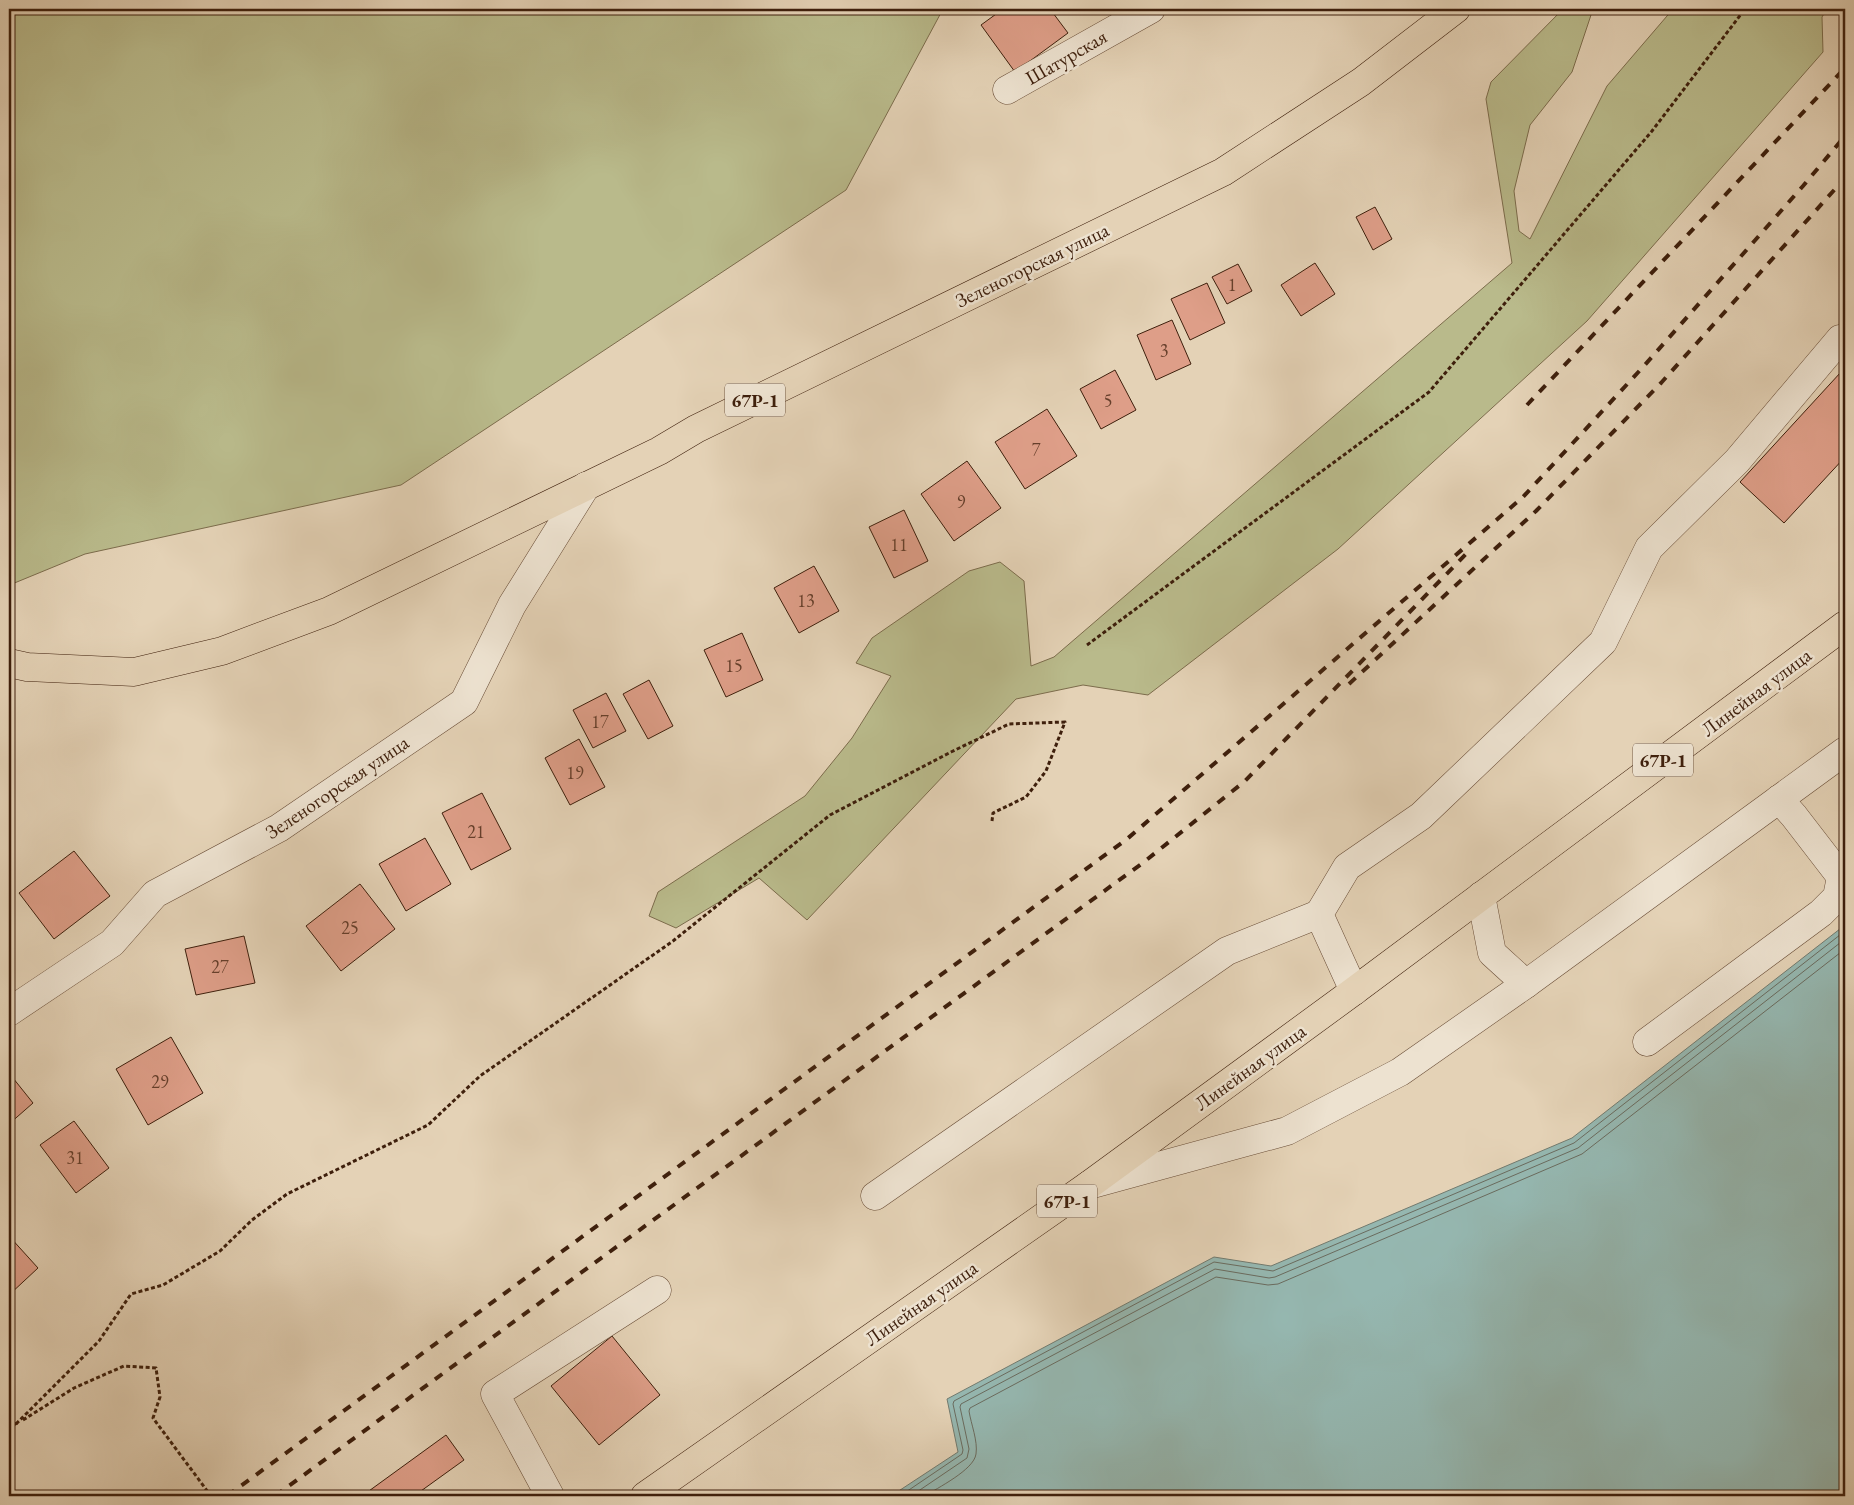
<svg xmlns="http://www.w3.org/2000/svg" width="1854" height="1505" font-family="'EB Garamond',serif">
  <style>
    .green { fill: #b9ba8b; stroke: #7c6c4c }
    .water { fill: #95b7b0; stroke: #727a6e }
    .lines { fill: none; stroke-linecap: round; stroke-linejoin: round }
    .shore { stroke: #6a6b5e; stroke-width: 1 }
    .building { fill: #de9e88; stroke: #3e1f0c }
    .minor-casing { stroke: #684c36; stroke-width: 29 }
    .major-casing { stroke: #3e1f0c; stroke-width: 29 }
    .path { stroke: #3e1f0c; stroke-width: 3; stroke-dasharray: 4 2.5; stroke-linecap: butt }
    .minor { stroke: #ede2d0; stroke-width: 28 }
    .major { stroke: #e4d2b6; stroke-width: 28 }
    .rail { stroke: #3e1f0c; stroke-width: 4; stroke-dasharray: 9 9; stroke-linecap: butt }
    .labels { text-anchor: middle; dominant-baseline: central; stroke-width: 5; stroke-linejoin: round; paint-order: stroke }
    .number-label { font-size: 18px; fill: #663f2b }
    .shield { fill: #ede2d0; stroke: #725a47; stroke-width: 1 }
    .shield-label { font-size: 19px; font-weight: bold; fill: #3e1f0c }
    .street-label { font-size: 20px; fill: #3e1f0c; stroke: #ede2d0 }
  </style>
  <rect width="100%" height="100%" fill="#e4d2b6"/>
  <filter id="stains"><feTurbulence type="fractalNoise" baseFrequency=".004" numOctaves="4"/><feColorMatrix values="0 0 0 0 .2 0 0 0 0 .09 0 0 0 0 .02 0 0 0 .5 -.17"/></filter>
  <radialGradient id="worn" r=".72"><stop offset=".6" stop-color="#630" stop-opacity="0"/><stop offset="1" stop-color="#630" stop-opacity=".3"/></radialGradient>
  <!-- green -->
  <g class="green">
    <path d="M9,9H943L846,190L401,485L85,554L12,584L9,583Z"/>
    <path d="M1563,9H1593L1572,72L1530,125L1514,191L1519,231L1530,239L1607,86L1673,9H1827L1822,17L1823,52L1587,321L1338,549L1148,695L1083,685L1016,699L807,920L759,878L676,928L649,916L658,892L805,796L852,738L891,676L856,663L872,638L969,571L1000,562L1024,581L1031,666L1054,657L1512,263L1486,99L1491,82Z"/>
  </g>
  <!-- water -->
  <path class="water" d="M1845,925V1496H891L958,1452L947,1399L1214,1257L1271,1266L1572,1138Z"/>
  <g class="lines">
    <!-- shore -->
    <g class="shore">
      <path d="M900,1496L962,1454L963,1450L953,1404L954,1401L1214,1262L1273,1271L1574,1143L1845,931"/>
      <path d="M911,1496L967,1458L969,1449L960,1407L961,1404L1215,1269L1269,1278L1275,1277L1578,1148L1845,939"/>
      <path d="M925,1496C937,1488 974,1470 976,1454C978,1441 971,1424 969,1411L970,1408L1216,1277L1268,1285L1278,1284L1582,1154L1845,949"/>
    </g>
  </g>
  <!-- building -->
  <g class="building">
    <path d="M1003,9H1050L1068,33L1015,72L981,25Z"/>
    <path d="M1375,207L1392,239L1373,250L1356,217Z"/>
    <path d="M1315,263L1335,294L1301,316L1281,285Z"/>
    <path d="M1238,264L1252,291L1227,304L1212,277Z"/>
    <path d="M1207,283L1225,323L1190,340L1171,299Z"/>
    <path d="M1172,320L1191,364L1156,380L1137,335Z"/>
    <path d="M1115,370L1136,410L1101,429L1080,389Z"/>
    <path d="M1841,372L1845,375V457L1784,523L1740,482Z"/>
    <path d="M1047,409L1077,456L1025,489L995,442Z"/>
    <path d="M967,461L1001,508L954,541L921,494Z"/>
    <path d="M904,510L928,561L894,578L869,527Z"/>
    <path d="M814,566L839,611L799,633L774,588Z"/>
    <path d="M742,633L763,680L726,697L704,650Z"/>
    <path d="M649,680L673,726L648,739L623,694Z"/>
    <path d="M606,693L626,731L593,748L573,710Z"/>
    <path d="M579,739L605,787L570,805L545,758Z"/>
    <path d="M482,793L511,849L471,870L442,813Z"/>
    <path d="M425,838L451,884L406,911L379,864Z"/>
    <path d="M74,851L110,896L54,939L19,893Z"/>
    <path d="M360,884L395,929L341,971L306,926Z"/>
    <path d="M244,936L255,983L196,995L185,949Z"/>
    <path d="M171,1037L203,1093L148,1125L116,1069Z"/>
    <path d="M9,1073L33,1103L9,1124Z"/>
    <path d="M74,1121L109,1168L76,1193L40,1145Z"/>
    <path d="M9,1236L38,1268L9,1295Z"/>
    <path d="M612,1336L660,1395L599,1445L551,1386Z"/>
    <path d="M446,1435L464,1460L414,1496H362Z"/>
  </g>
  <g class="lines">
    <!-- minor casing -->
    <g class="minor-casing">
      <g id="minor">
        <path d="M1007,90L1151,9"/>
        <path d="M1481,896L1492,953L1526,984L1845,751"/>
        <path d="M1354,991L1319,914L1347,867L1421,816L1603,642L1649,548L1737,461L1840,339"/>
        <path d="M9,1012L112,943L155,894L279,828L464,702L512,605L586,486"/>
        <path d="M1647,1042L1821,913L1837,897L1841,877L1794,816L1779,799"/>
        <path d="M1089,1185L1287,1131L1400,1072L1526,984"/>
        <path d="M875,1196L1227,951L1319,914"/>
        <path d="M550,1496L495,1394L657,1290"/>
      </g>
    </g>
    <!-- major casing -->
    <g class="major-casing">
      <g id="major">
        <path d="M9,663L27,667L134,672L222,651L329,611L659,451L696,429L1223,172L1361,82L1456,9"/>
        <path d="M645,1496L1089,1185L1354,991L1845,625"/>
      </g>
    </g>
    <!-- path -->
    <g class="path">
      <path d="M1087,645L1429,392L1652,131L1745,9"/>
      <path d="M23,1420L74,1388L124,1366L156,1368L160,1397L153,1418L211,1496"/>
      <path d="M16,1424L99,1341L131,1294L163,1285L220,1251L252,1220L287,1194L428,1125L480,1076L673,941L830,815L951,752L1009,724L1065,722L1046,771L1026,797L993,813L992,821"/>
      <path d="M9,1428L17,1423"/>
    </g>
    <!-- minor -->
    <use href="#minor" class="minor"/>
    <!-- major -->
    <use href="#major" class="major"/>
    <!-- rail -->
    <g class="rail">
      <path d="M1527,405L1845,68"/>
      <path d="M1349,684L1536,511L1661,383L1845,178"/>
      <path d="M227,1496L1127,839L1523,497L1643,367L1803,186L1845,136"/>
      <path d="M275,1496L1144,862L1245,781L1468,552"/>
    </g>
  </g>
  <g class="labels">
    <!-- number labels -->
    <g class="number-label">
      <text x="1232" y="284">1</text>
      <text x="1164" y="350">3</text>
      <text x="1108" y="400">5</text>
      <text x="1036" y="449">7</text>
      <text x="961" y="501">9</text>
      <text x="899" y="544">11</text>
      <text x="806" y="600">13</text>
      <text x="734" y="665">15</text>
      <text x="600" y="721">17</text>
      <text x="575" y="772">19</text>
      <text x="476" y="831">21</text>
      <text x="350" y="927">25</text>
      <text x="220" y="966">27</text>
      <text x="160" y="1081">29</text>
      <text x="75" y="1157">31</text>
    </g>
    <!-- shield labels -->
    <g class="shield">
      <rect x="725" y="383.5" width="60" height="33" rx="4"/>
      <rect x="1633" y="743.5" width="60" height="33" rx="4"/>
      <rect x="1037" y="1184.5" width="60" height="33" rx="4"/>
    </g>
    <g class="shield-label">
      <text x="755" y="400">67Р-1</text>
      <text x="1663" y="760">67Р-1</text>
      <text x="1067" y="1201">67Р-1</text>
    </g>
    <!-- street labels -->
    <g class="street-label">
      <text transform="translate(1066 57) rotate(-30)">Шатурская</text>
      <text transform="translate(1032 265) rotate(-26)">Зеленогорская улица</text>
      <text transform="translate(1756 692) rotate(-37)">Линейная улица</text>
      <text transform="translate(337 787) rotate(-34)">Зеленогорская улица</text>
      <text transform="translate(1250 1067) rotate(-36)">Линейная улица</text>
      <text transform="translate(921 1303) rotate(-35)">Линейная улица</text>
    </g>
  </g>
  <!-- margin -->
  <rect width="1854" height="1505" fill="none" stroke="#e4d2b6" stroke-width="30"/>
  <rect x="10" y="10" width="1834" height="1485" fill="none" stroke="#3e1f0c" stroke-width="2.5"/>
  <rect x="15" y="15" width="1824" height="1475" fill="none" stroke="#3e1f0c"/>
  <rect width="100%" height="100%" filter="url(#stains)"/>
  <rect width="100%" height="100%" fill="url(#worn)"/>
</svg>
